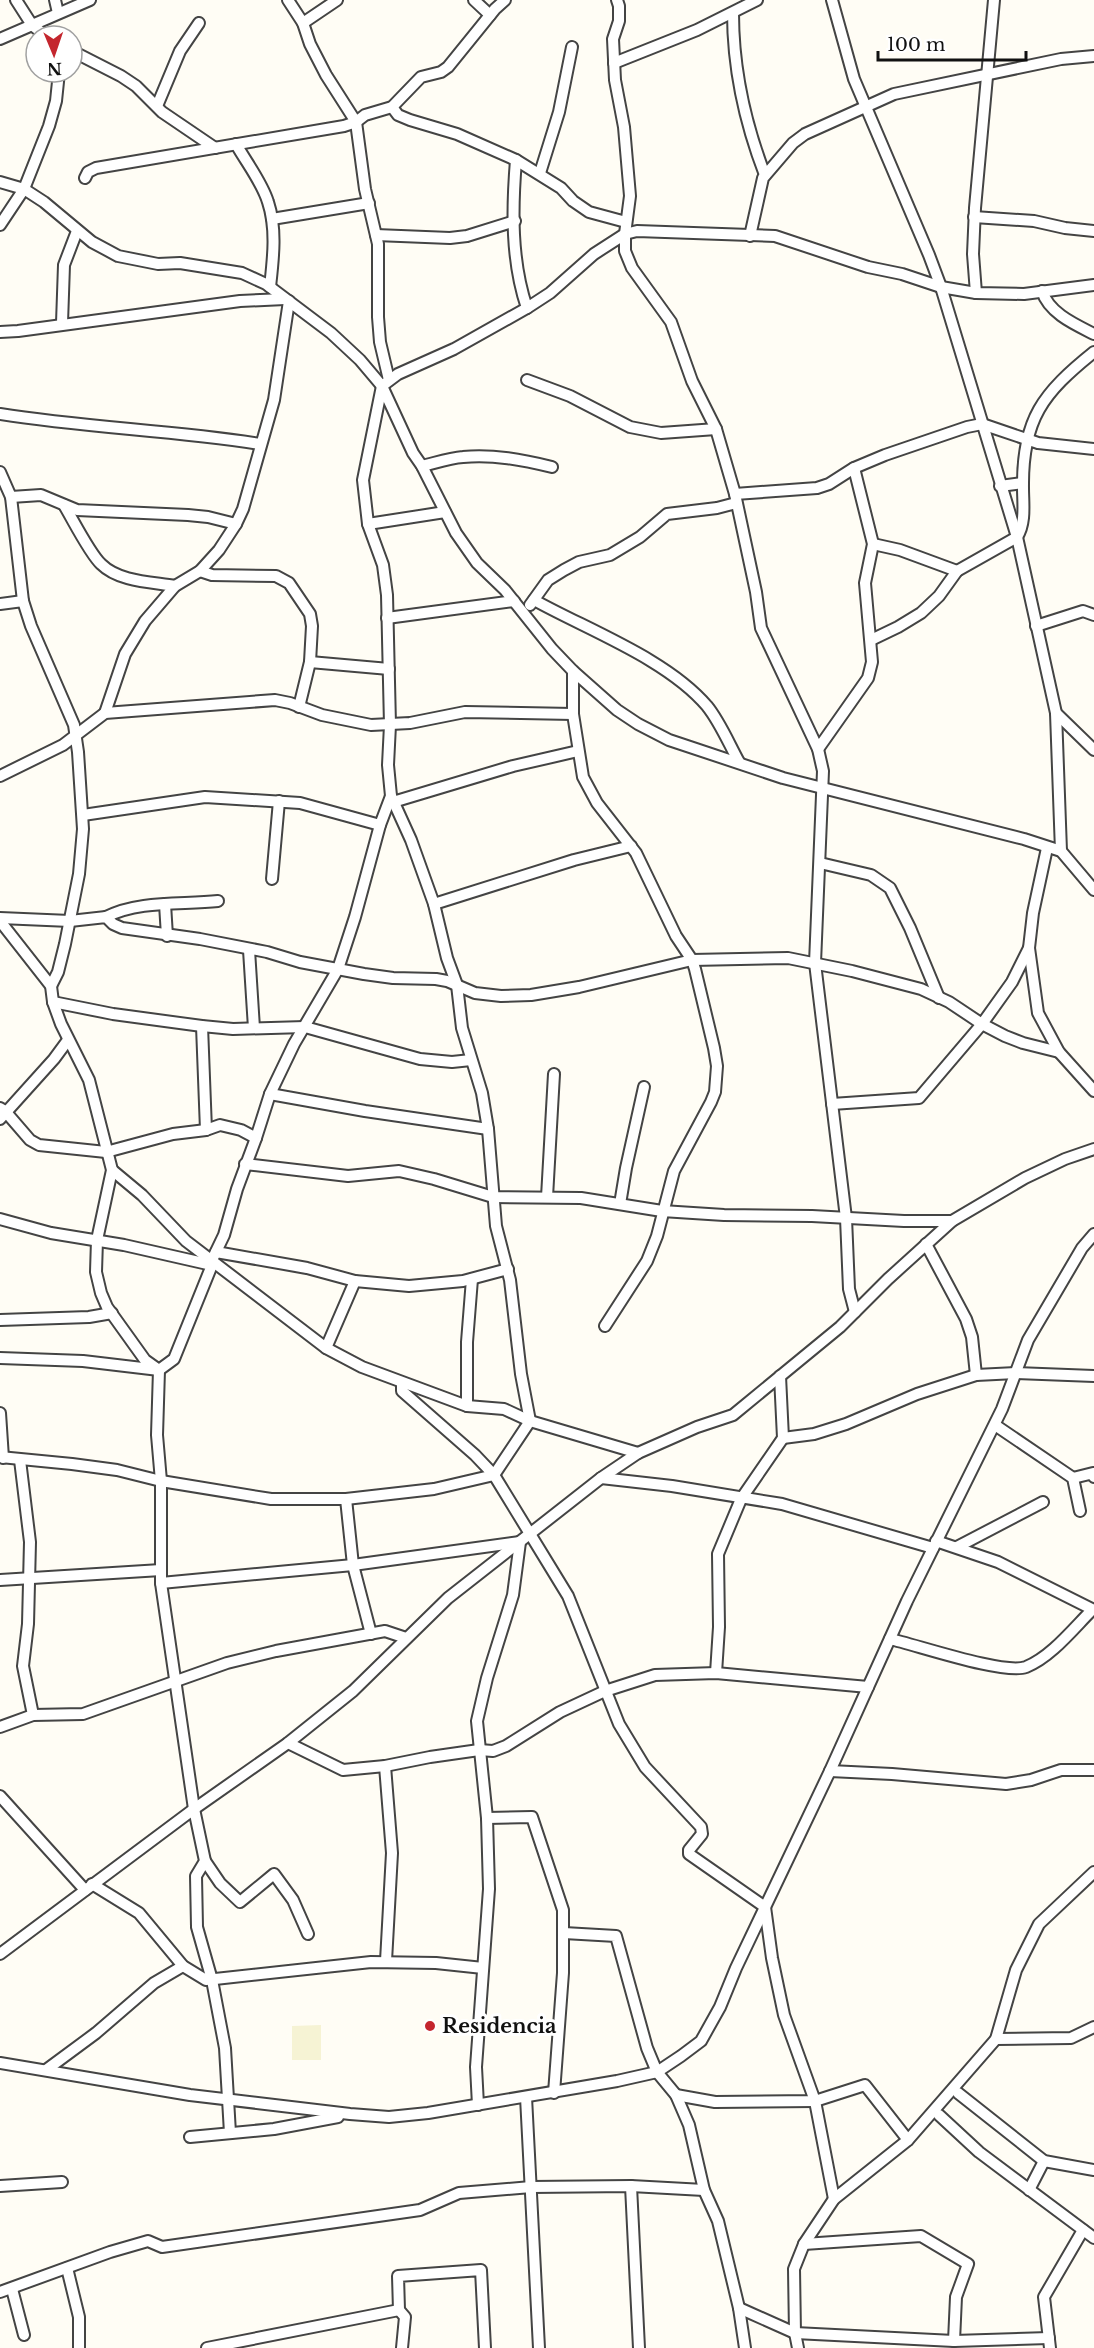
<svg xmlns="http://www.w3.org/2000/svg" width="1094" height="2348" font-family="'Libre Baskerville',serif">
  <style>
    .farmland { fill: #f6f3d4 }
    .lines { fill: none; stroke-linecap: round; stroke-linejoin: round }
    .minor-casing { stroke: #444; stroke-width: 14 }
    .minor { stroke: #fff; stroke-width: 10 }
    .poi-dot { fill: #c4262e; stroke: #fff; stroke-width: 2 }
    .labels { text-anchor: middle; dominant-baseline: central; stroke-width: 6; stroke-linejoin: round; paint-order: stroke }
    .poi-label { font-size: 20px; font-weight: bold; fill: #111; stroke: #fff; text-anchor: start }
  </style>
  <rect width="100%" height="100%" fill="#fffdf5"/>
  <!-- farmland -->
  <path class="farmland" d="M321,2025V2060H292V2026Z"/>
  <g class="lines">
    <!-- minor casing -->
    <g class="minor-casing">
      <g id="minor">
        <path d="M16,0L32,25L46,36"/>
        <path d="M55,0L58,13"/>
        <path d="M288,0L303,23L310,44L326,75L356,122L365,189L378,244V317L380,342L389,380"/>
        <path d="M474,0L490,15"/>
        <path d="M617,0L619,6V21L613,39L615,80L624,127L630,196L625,234V251L632,268L671,322L692,381L716,429L735,494L756,592L761,628L818,749L823,771L815,963L846,1218L849,1289L855,1312"/>
        <path d="M832,0L854,79L929,255L941,287L1017,537L1056,713L1094,750"/>
        <path d="M733,13C733,69 745,123 765,175"/>
        <path d="M303,23L337,0"/>
        <path d="M0,39L90,0"/>
        <path d="M72,51L121,76L136,86L162,112L215,148"/>
        <path d="M614,63L697,30L757,0"/>
        <path d="M157,106L180,51L199,23"/>
        <path d="M392,107L398,115L410,120L457,134L516,160L561,188L573,201L589,212L626,222"/>
        <path d="M236,144C246,162 262,182 268,202C277,229 273,260 270,287"/>
        <path d="M516,160C512,209 511,261 527,308"/>
        <path d="M540,173L559,112L572,47"/>
        <path d="M85,178L88,172L96,168L344,126L356,122L365,115L392,107L421,77L441,72L448,67L495,9L505,0"/>
        <path d="M0,182L24,189L44,202L92,242L118,256L158,264L180,263L242,273L266,284L331,333L360,360L382,386L413,453L422,466L456,533L477,563L505,590L552,649L573,671L617,710L638,724L669,740L783,778L1024,839L1061,851L1094,890"/>
        <path d="M974,217L1034,221L1065,228L1094,231"/>
        <path d="M272,219L369,203"/>
        <path d="M0,225L24,189L49,126L56,101L59,72"/>
        <path d="M376,235L450,238L467,236L515,221"/>
        <path d="M750,236L763,178L793,143L805,134L894,94L1061,59L1094,56"/>
        <path d="M1042,291C1049,313 1074,324 1094,334"/>
        <path d="M976,293L973,254L975,208L994,0"/>
        <path d="M62,323L64,265L77,231"/>
        <path d="M0,332L18,331L240,301L285,299"/>
        <path d="M527,380L570,396L630,427L661,433L716,429"/>
        <path d="M0,414C86,428 174,430 260,444"/>
        <path d="M422,466C435,463 449,458 463,457C493,454 523,460 552,467"/>
        <path d="M0,472L11,497L23,601L31,626L74,725L78,752L83,829L79,874L65,944L58,972L51,986"/>
        <path d="M1000,486L1023,483"/>
        <path d="M735,494L817,488L829,484L854,468L885,455L967,427L982,424L1038,443L1094,449"/>
        <path d="M11,497L41,495L77,510L188,515L208,517L236,524"/>
        <path d="M64,505C73,520 90,554 101,564C119,582 152,582 175,586"/>
        <path d="M368,524L445,512"/>
        <path d="M873,544L900,550L957,571"/>
        <path d="M200,571L212,575L276,576L289,583L310,614L312,626L310,662L299,707"/>
        <path d="M534,600C588,630 667,659 707,706C720,722 729,744 739,762"/>
        <path d="M0,604L23,601"/>
        <path d="M530,605L548,580L564,570L579,562L610,555L640,537L667,514L717,508L736,503"/>
        <path d="M387,618L514,601"/>
        <path d="M1036,626L1083,611L1094,615"/>
        <path d="M871,640L898,627L921,613L939,596L957,571L1017,537C1026,523 1023,503 1023,488C1022,419 1043,393 1094,352"/>
        <path d="M310,662L389,669"/>
        <path d="M573,671V714L583,777L597,803L636,853L676,936L692,960L695,969L714,1048L717,1066L715,1092L711,1102L674,1171L657,1236L647,1261L605,1326"/>
        <path d="M105,713L125,654L145,621L175,586L200,571L219,550L236,524L243,509L274,400L289,301"/>
        <path d="M1056,713L1061,851"/>
        <path d="M818,749L868,678L872,662L865,583L873,544L854,468"/>
        <path d="M0,776L63,745L105,713L275,700L290,703L322,715L371,725L410,723L465,712L573,714"/>
        <path d="M393,802L513,766L578,751"/>
        <path d="M83,815L205,797L300,803L380,825"/>
        <path d="M1047,848L1033,913L1029,948L1038,1013L1059,1052L1094,1091"/>
        <path d="M820,863L871,875L890,888L910,928L939,998"/>
        <path d="M272,879L279,801"/>
        <path d="M165,904L167,936"/>
        <path d="M434,904L574,860L631,846"/>
        <path d="M106,917C139,900 182,905 218,901"/>
        <path d="M0,918L70,921L106,917L113,924L122,928L200,939L267,952L300,962L364,974L393,978L436,979L447,981L475,993L501,996L531,995L579,987L692,960L788,958L852,971L921,989L949,1002L982,1024L1005,1036L1023,1043L1059,1052"/>
        <path d="M0,921L51,986L53,1002L61,1024L89,1080L112,1170L97,1240L96,1272L101,1293L107,1307L145,1360L159,1370"/>
        <path d="M249,950L254,1028"/>
        <path d="M53,1002L113,1014L202,1026L233,1029L305,1027L420,1059L452,1062L471,1060"/>
        <path d="M202,1026L206,1130"/>
        <path d="M270,1094L365,1111L488,1129"/>
        <path d="M832,1104L919,1098L982,1024L1012,982L1029,948"/>
        <path d="M0,1108L5,1111L30,1140L39,1145L106,1152L173,1134L206,1130L220,1125L241,1130L256,1138"/>
        <path d="M0,1119L54,1059L68,1040"/>
        <path d="M245,1164L348,1176L399,1171L434,1179L493,1197L581,1198L662,1211L724,1215L812,1216L904,1221H952"/>
        <path d="M112,1170L142,1195L186,1241L326,1348L362,1367L467,1406L504,1409L530,1421L638,1453"/>
        <path d="M547,1197L554,1074"/>
        <path d="M620,1204L626,1168L644,1087"/>
        <path d="M0,1219L51,1233L124,1245L212,1265"/>
        <path d="M926,1244L966,1319L972,1337L976,1375"/>
        <path d="M216,1252L307,1268L355,1281L409,1286L463,1281L508,1269"/>
        <path d="M0,1320L89,1317L112,1313"/>
        <path d="M326,1348L355,1281"/>
        <path d="M0,1358L83,1361L159,1370L174,1359L212,1265V1260L224,1235L237,1189L256,1138L270,1094L294,1044L338,969L355,917L380,825L391,796"/>
        <path d="M159,1370L157,1435L161,1481V1583L194,1809L205,1861L196,1876L197,1927L212,1980L225,2048L230,2133"/>
        <path d="M402,1383V1391L475,1455L494,1475L568,1596L619,1724L645,1767L701,1827L702,1834L689,1850V1854L765,1907L772,1958L784,2015L815,2101L834,2199"/>
        <path d="M467,1406V1342L472,1279"/>
        <path d="M0,1413L3,1458"/>
        <path d="M995,1425L1073,1478L1080,1511"/>
        <path d="M783,1438L814,1434L846,1424L917,1394L976,1375L1016,1373L1094,1376"/>
        <path d="M0,1457L72,1464L117,1470L161,1481L271,1499H346L434,1489L494,1475L530,1421L521,1374L510,1280L496,1226L488,1129L482,1093L462,1028L457,985L447,958L434,904L411,840L391,796L388,765L390,725L387,595L383,565L368,524L363,480L382,386L398,374L454,349L527,308L550,293L594,254L625,234L637,231L775,236L868,267L902,274L941,287L976,293L1024,294L1094,285"/>
        <path d="M20,1460L30,1542L28,1624L23,1666L33,1715"/>
        <path d="M601,1478L672,1486L782,1504L933,1548"/>
        <path d="M1073,1478L1093,1473L1094,1477"/>
        <path d="M346,1499L353,1565L371,1634"/>
        <path d="M936,1541L998,1562L1094,1610"/>
        <path d="M957,1547L1043,1502"/>
        <path d="M0,1580L161,1570"/>
        <path d="M161,1583L353,1565L520,1542L513,1595L487,1678L477,1721L487,1818L489,1889L476,2067L478,2105"/>
        <path d="M890,1639C917,1645 1004,1675 1026,1667C1051,1657 1073,1629 1092,1610"/>
        <path d="M716,1673L719,1627L718,1554L741,1499L783,1438L780,1376"/>
        <path d="M0,1727L33,1715L83,1714L227,1663L276,1651L385,1631L406,1638"/>
        <path d="M288,1743L343,1770L385,1766L430,1757L479,1750L493,1751L506,1746L560,1712L605,1691L655,1675L716,1673L868,1687"/>
        <path d="M385,1766L392,1853L386,1961"/>
        <path d="M830,1771L892,1774L1006,1784L1031,1780L1061,1770H1094"/>
        <path d="M0,1796L85,1890"/>
        <path d="M487,1818L532,1817L563,1910V1973L554,2093"/>
        <path d="M205,1861L220,1883L240,1902L274,1874L293,1900L308,1934"/>
        <path d="M92,1884L139,1913L183,1966L206,1980L371,1962L436,1963L483,1968"/>
        <path d="M564,1933L616,1936L647,2048L657,2072L676,2095L689,2125L704,2190L718,2221L739,2308L745,2348"/>
        <path d="M0,1954L194,1809L288,1743L353,1691L448,1598L601,1478L638,1453L697,1427L733,1415L840,1327L888,1279L952,1221L1025,1178L1065,1159L1094,1149"/>
        <path d="M996,2039L1071,2038L1094,2027"/>
        <path d="M0,2063L190,2095L350,2114L389,2117L428,2113L617,2081L657,2072L681,2056L701,2041L720,2007L736,1968L830,1771L907,1601L1002,1409L1028,1340L1082,1248L1094,1234"/>
        <path d="M46,2070L96,2033L154,1983L183,1966"/>
        <path d="M958,2093L1044,2161L1094,2170"/>
        <path d="M676,2095L715,2102L815,2101L865,2085L908,2140"/>
        <path d="M526,2097L539,2348"/>
        <path d="M939,2115L979,2152L1094,2238"/>
        <path d="M190,2137L274,2129L338,2117"/>
        <path d="M0,2186L62,2182"/>
        <path d="M631,2186L639,2348"/>
        <path d="M1029,2190L1044,2161"/>
        <path d="M804,2244L921,2236L968,2264L956,2297L954,2341"/>
        <path d="M67,2268L79,2317V2348"/>
        <path d="M12,2289L24,2335"/>
        <path d="M0,2292L110,2252L148,2241L162,2247L420,2210L459,2193L531,2187L631,2186L704,2190"/>
        <path d="M739,2308L795,2333L954,2341L1049,2338"/>
        <path d="M207,2348L399,2310"/>
        <path d="M402,2348L405,2317L399,2310L398,2276L481,2270L485,2348"/>
        <path d="M798,2348L795,2333L794,2269L804,2244L834,2199L908,2140L996,2039L1016,1970L1039,1924L1094,1872"/>
        <path d="M1050,2348L1044,2297L1083,2230"/>
      </g>
    </g>
    <!-- minor -->
    <use href="#minor" class="minor"/>
  </g>
  <!-- markers -->
  <circle class="poi-dot" cx="430" cy="2026" r="6"/>
  <g class="labels">
    <!-- poi labels -->
    <g class="poi-label">
      <text x="442" y="2026">Residencia</text>
    </g>
  </g>
  <!-- north arrow -->
  <g transform="translate(54 54) rotate(178)"><circle r="28" fill="#ffffff" stroke="#a0a0a0" stroke-width="1.5"/>
  <path d="M0-4.5L10 22L0 15L-10 22Z" fill="#c4262e"/>
  <text y="-9" font-size="16" font-weight="bold" text-anchor="middle" fill="#111111">N</text>
  </g>
  <!-- scale -->
  <path d="M878 51v9h148v-9" fill="none" stroke="#111111" stroke-width="3"/>
  <text x="887" y="51" font-size="18" fill="#111111" stroke="#ffffff" stroke-width="4.5" paint-order="stroke">100 m</text>
</svg>
